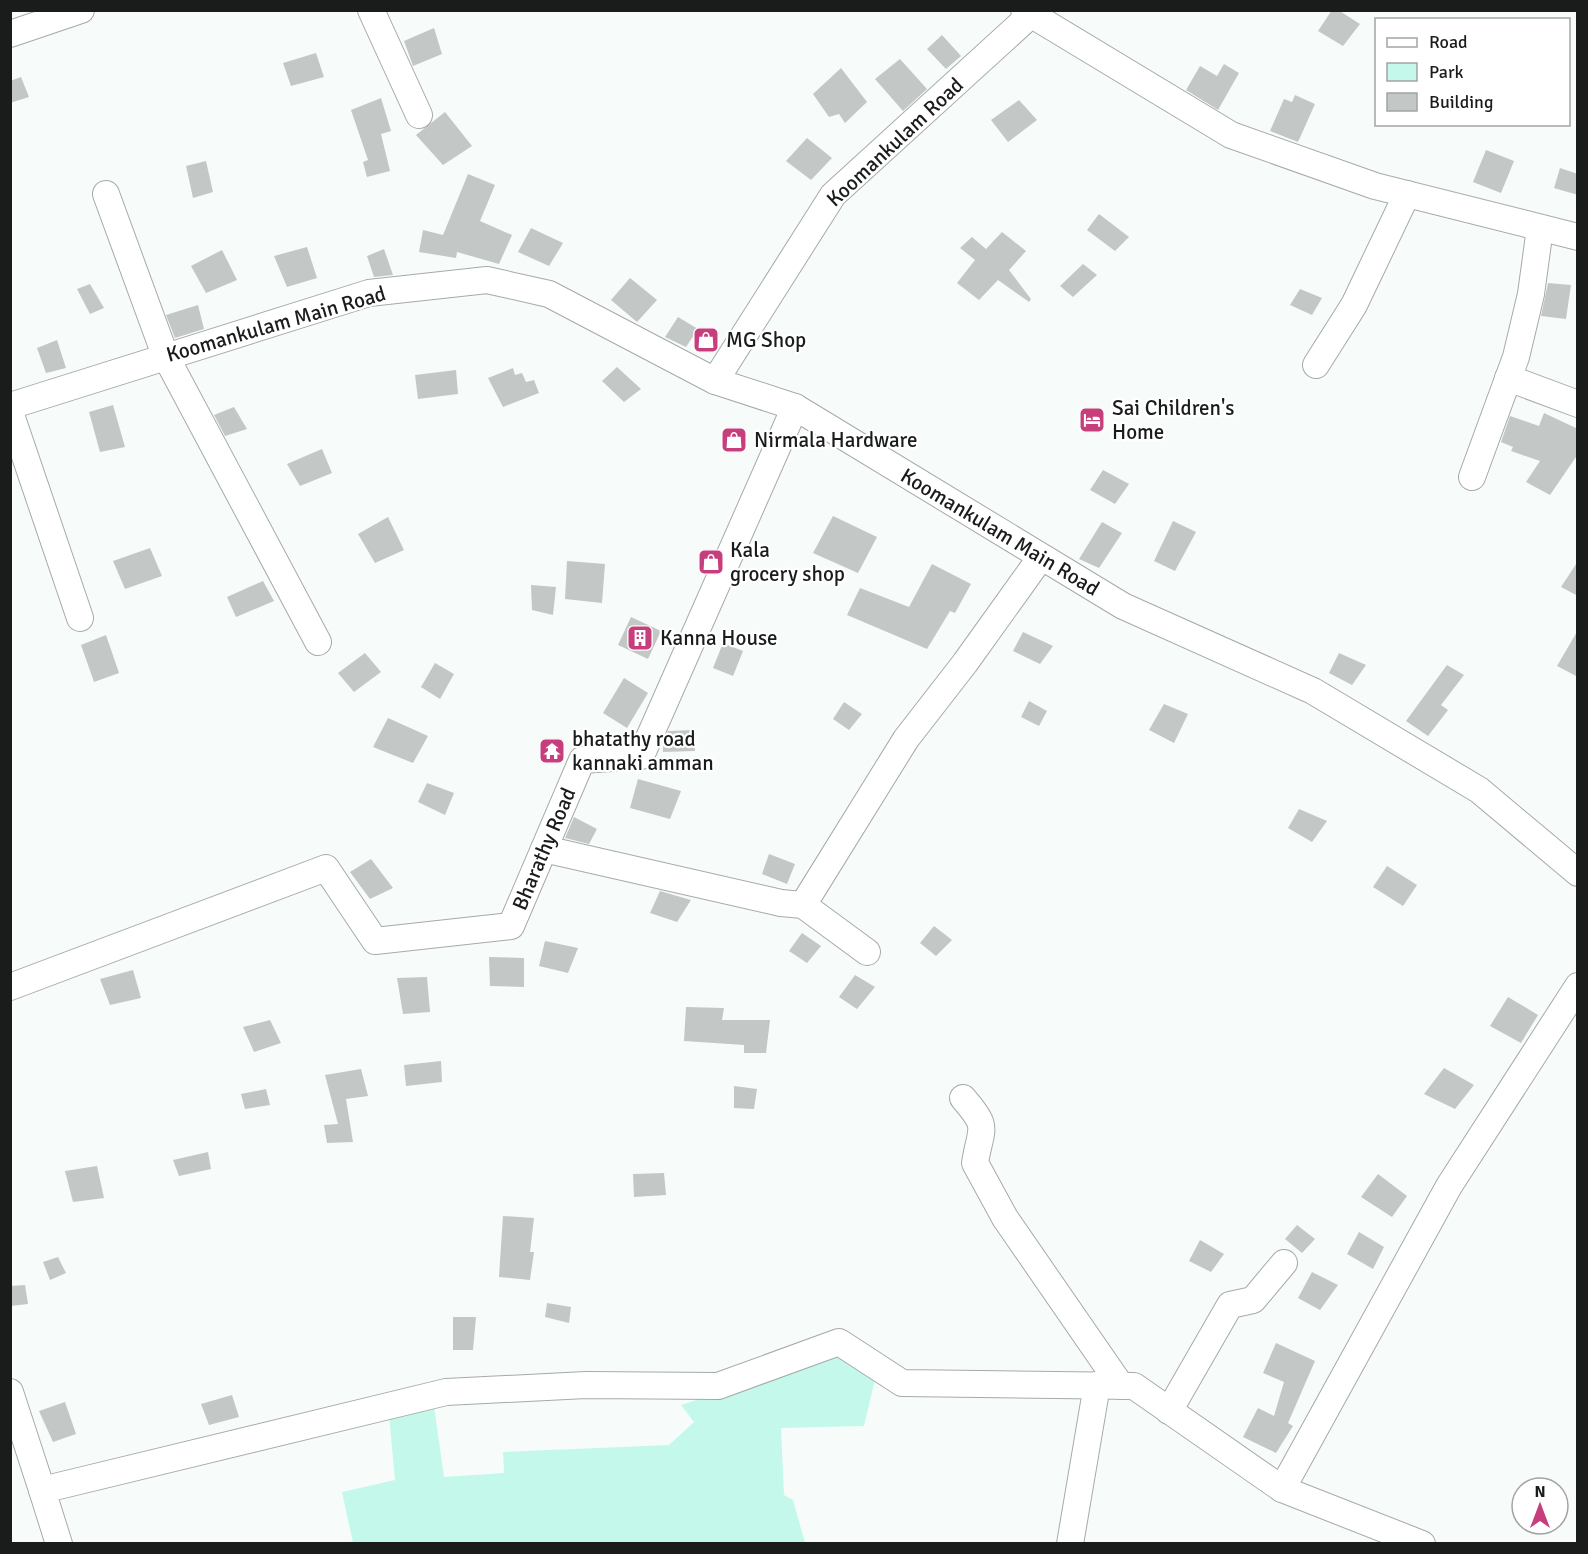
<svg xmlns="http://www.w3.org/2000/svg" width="1588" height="1554" font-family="Signika,sans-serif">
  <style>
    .green { fill: #c4f8ea }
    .building { fill: #c3c7c6 }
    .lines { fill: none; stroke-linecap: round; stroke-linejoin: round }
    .minor-casing { stroke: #a5aaa9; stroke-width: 28 }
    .minor { stroke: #fff; stroke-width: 26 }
    .labels { text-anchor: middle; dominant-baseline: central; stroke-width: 4.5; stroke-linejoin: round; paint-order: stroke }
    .street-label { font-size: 21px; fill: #1a1c1b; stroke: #fff }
    .poi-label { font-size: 21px; fill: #1a1c1b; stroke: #fff; text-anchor: start }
  </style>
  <rect width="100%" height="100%" fill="#f7fcfb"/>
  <!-- green -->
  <path class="green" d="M838,1353L875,1379L864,1426L781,1428L784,1495L793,1500L805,1543H353L342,1492L395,1480L389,1415L434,1406L444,1477L504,1473L503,1452L669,1445L694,1422L681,1405Z"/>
  <!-- building -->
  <g class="building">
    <path d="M1332,10H1338L1360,24L1343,46L1318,31Z"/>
    <path d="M434,28L442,54L413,66L404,41Z"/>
    <path d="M942,35L961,56L946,69L927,49Z"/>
    <path d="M316,53L324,77L291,86L283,63Z"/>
    <path d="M900,59L927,89L903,111L875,79Z"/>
    <path d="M1224,64L1239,73L1218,110L1186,90L1200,66L1217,76Z"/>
    <path d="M841,68L867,102L845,123L839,114L829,117L813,94Z"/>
    <path d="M21,77L29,97L10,103V81Z"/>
    <path d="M1295,95L1315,104L1298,142L1270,131L1284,99L1292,102Z"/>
    <path d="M381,98L391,131L381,134L390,171L367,177L363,162L368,160L351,110Z"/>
    <path d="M1019,100L1037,120L1008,142L991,120Z"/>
    <path d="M445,112L472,146L443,165L416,135Z"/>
    <path d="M807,138L832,158L811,180L786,161Z"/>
    <path d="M1486,150L1514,161L1501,193L1473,182Z"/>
    <path d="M206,161L213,192L193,198L186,166Z"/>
    <path d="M1560,168L1578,174V195L1554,188Z"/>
    <path d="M468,174L495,185L480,221L512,235L499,264L457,252L456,258L419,252L423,230L443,235Z"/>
    <path d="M1099,214L1129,237L1115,251L1087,230Z"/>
    <path d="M531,228L563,243L549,266L518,252Z"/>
    <path d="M1002,232L1026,251L1009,270L1031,299L1029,302L998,280L979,300L957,283L975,260L960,248L972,237L986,249Z"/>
    <path d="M307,247L317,278L287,287L274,256Z"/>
    <path d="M384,249L393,275L374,277L367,256Z"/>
    <path d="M222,250L237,280L206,293L191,266Z"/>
    <path d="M1083,264L1097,275L1073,297L1060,286Z"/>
    <path d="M630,278L657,300L637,322L611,300Z"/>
    <path d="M1548,283L1571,285L1566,319L1541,316Z"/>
    <path d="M90,284L104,308L90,314L77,289Z"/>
    <path d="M1300,289L1322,298L1312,315L1290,305Z"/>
    <path d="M198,305L204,329L175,338L166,315Z"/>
    <path d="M678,317L698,329L686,347L665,337Z"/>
    <path d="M57,340L66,368L46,373L37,348Z"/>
    <path d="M617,367L641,389L624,402L602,381Z"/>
    <path d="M513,368L515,375L522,373L526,382L534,380L539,393L503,407L488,378Z"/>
    <path d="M456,370L458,394L418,399L415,375Z"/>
    <path d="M113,405L125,447L100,452L89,412Z"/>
    <path d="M234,407L247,429L225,436L214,415Z"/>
    <path d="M1544,413L1578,429V454L1550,495L1526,482L1540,461L1511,451L1513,447L1501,442L1510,416L1539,426Z"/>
    <path d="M322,449L332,473L300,486L287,464Z"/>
    <path d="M1103,470L1129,484L1115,504L1090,490Z"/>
    <path d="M833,516L877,537L858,573L813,553Z"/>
    <path d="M388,517L404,550L375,563L358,534Z"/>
    <path d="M1173,521L1196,532L1175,571L1154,561Z"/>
    <path d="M1102,522L1122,533L1099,568L1079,559Z"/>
    <path d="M150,548L162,576L125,589L113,561Z"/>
    <path d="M567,561L605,564L602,603L565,599Z"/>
    <path d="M1578,561V596L1561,587Z"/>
    <path d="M932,564L971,584L955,613L950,611L927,649L847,615L860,588L909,607Z"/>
    <path d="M263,581L274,601L236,617L227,597Z"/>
    <path d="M531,585L556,587L553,615L532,610Z"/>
    <path d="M631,617L661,631L648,659L618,645Z"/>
    <path d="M1578,630V677L1557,666Z"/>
    <path d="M1023,632L1053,646L1040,664L1013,651Z"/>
    <path d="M106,635L119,673L94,682L81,645Z"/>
    <path d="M723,643L743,651L733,676L713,668Z"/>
    <path d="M365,653L381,672L354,692L338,673Z"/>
    <path d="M1339,653L1366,665L1352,685L1329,673Z"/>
    <path d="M435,663L454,674L440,699L421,687Z"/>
    <path d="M1447,665L1464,675L1441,705L1448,710L1428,736L1406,721Z"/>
    <path d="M624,678L648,693L627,728L603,713Z"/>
    <path d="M1029,701L1047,711L1039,726L1021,717Z"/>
    <path d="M844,702L862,714L849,730L833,719Z"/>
    <path d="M1164,704L1188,714L1174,743L1149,730Z"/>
    <path d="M388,718L428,736L413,763L373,747Z"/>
    <path d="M694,730L695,751L663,752V743L668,731Z"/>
    <path d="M638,779L681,791L670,819L630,808Z"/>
    <path d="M427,783L454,793L445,815L418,802Z"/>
    <path d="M1299,809L1327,821L1312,842L1288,828Z"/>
    <path d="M574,817L597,829L589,844L565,838Z"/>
    <path d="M769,854L795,864L787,884L762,874Z"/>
    <path d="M371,859L393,888L370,899L350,872Z"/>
    <path d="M1387,866L1417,885L1403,906L1373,887Z"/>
    <path d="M660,891L691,900L677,922L650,913Z"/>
    <path d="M934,926L952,940L936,956L920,943Z"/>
    <path d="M802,933L821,946L807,963L789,951Z"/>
    <path d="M545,941L578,948L568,973L539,966Z"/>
    <path d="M489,957L524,958V987L490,986Z"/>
    <path d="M133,970L141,998L110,1005L100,979Z"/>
    <path d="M855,975L875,987L857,1009L839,997Z"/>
    <path d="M427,977L430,1012L403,1014L397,978Z"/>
    <path d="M1508,997L1538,1015L1521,1043L1490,1026Z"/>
    <path d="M686,1007L724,1008L722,1020H770L766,1053H744V1045L684,1041Z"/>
    <path d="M270,1020L281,1043L254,1052L243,1027Z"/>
    <path d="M441,1061L442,1082L406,1086L404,1065Z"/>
    <path d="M1444,1068L1474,1085L1455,1109L1424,1094Z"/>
    <path d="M361,1069L368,1096L346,1099L353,1142L327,1143L324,1125L338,1124L325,1075Z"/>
    <path d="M734,1086L757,1089L754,1109L734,1108Z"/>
    <path d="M266,1089L270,1105L245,1109L241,1094Z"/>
    <path d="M208,1152L211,1169L179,1176L173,1160Z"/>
    <path d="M97,1166L104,1198L73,1202L65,1171Z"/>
    <path d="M664,1173L666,1195L634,1197L633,1174Z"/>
    <path d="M1378,1174L1407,1196L1392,1217L1361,1197Z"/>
    <path d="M503,1216L534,1218L530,1252H534L530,1280L499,1277Z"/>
    <path d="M1297,1225L1315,1239L1302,1253L1285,1239Z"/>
    <path d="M1359,1232L1384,1247L1373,1269L1347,1254Z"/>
    <path d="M1200,1240L1224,1254L1211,1272L1189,1261Z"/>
    <path d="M58,1257L66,1273L50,1280L43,1262Z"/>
    <path d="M1312,1272L1338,1285L1320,1310L1298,1298Z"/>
    <path d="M25,1285L28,1304L10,1306V1286Z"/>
    <path d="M547,1303L571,1307L569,1323L545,1317Z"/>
    <path d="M453,1317H476L473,1350H453Z"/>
    <path d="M1276,1343L1315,1361L1288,1423L1293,1426L1276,1453L1243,1437L1258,1408L1274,1416L1284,1382L1263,1373Z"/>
    <path d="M232,1395L239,1417L209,1425L201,1404Z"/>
    <path d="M65,1402L76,1434L53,1442L39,1411Z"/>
  </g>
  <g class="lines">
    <!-- minor casing -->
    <g class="minor-casing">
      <g id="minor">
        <path d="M371,10L419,115"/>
        <path d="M1024,10L1231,135L1375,186L1578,237"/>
        <path d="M10,34L81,10"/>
        <path d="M106,194L165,355L318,642"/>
        <path d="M1316,365L1354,305L1407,194"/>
        <path d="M1508,378L1578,404"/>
        <path d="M715,381L833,195L1036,10"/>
        <path d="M10,406L369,293L487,280L549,294L715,381L795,407L1123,606L1313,691L1479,790L1578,873"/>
        <path d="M10,412L80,618"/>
        <path d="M1472,477L1516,357L1531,294L1540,228"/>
        <path d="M544,849L781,903L803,905L867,952"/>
        <path d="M803,905L906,739L965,663L1041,557"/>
        <path d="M10,987L326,868L375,941L511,926L582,760L641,756L795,407"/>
        <path d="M963,1098C990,1129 981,1126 975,1163L1005,1218L1121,1386"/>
        <path d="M10,1392L42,1490L446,1392L586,1385L718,1386L839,1342L902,1383L1134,1386L1282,1489L1422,1544"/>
        <path d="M1169,1411L1230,1305L1253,1300L1284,1263"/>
        <path d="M1282,1489L1449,1186L1578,986"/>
        <path d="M42,1490L59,1544"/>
        <path d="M1070,1544L1097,1385"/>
      </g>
    </g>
    <!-- minor -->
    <use href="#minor" class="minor"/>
  </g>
  <!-- icons -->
  <defs>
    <g id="shop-square" transform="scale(1.35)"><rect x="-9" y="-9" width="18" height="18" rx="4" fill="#c63e7b" stroke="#fff"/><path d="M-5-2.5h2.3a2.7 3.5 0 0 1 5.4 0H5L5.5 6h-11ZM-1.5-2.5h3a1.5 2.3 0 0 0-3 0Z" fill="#fff"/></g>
    <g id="hotel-square" transform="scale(1.35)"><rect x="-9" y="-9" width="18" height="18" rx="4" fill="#c63e7b" stroke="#fff"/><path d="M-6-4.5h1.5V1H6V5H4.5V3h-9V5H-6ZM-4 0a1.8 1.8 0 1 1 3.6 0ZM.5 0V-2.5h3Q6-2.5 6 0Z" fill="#fff"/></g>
    <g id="building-square" transform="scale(1.35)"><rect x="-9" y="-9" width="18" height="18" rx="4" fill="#c63e7b" stroke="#fff"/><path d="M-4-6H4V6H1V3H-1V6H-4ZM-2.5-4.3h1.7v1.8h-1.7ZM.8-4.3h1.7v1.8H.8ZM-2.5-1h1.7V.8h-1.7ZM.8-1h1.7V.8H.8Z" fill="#fff"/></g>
    <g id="temple-square" transform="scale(1.35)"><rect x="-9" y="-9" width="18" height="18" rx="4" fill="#c63e7b" stroke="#fff"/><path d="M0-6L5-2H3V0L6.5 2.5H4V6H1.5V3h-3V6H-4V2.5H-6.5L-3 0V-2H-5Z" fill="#fff"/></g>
  </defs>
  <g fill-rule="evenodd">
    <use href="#shop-square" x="706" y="340"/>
    <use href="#hotel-square" x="1092" y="420"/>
    <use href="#shop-square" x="734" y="440"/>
    <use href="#shop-square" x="711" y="562"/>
    <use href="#building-square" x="640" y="638"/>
    <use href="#temple-square" x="552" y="751"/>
  </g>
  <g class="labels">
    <!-- street labels -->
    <g class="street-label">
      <text transform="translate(895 142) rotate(-43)">Koomankulam Road</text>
      <text transform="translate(276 324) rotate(-16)">Koomankulam Main Road</text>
      <text transform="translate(1000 532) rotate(31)">Koomankulam Main Road</text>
      <text transform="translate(544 849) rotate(-67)">Bharathy Road</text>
    </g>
    <!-- poi labels -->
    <g class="poi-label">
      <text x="726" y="340">MG Shop</text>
      <text x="1112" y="408">Sai Children's<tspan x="1112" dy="24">Home</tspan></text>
      <text x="754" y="440">Nirmala Hardware</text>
      <text x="730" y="550">Kala<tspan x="730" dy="24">grocery shop</tspan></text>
      <text x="660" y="638">Kanna House</text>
      <text x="572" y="739">bhatathy road<tspan x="572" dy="24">kannaki amman</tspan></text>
    </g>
  </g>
  <!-- border -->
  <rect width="1588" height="1554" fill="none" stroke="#1a1c1b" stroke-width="24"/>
  <!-- legend -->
  <rect x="1375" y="18" width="195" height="108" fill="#ffffff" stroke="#a3a4a4" stroke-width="1.5"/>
  <rect x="1387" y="38" width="30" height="9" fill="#ffffff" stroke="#a3a4a4" stroke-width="1.5"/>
  <text x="1429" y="48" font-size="18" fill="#1a1c1b">Road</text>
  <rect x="1387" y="63" width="30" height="18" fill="#c4f8ea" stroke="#a3a4a4" stroke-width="1.5"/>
  <text x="1429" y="78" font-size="18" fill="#1a1c1b">Park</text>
  <rect x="1387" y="93" width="30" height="18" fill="#c3c7c6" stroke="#a3a4a4" stroke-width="1.5"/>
  <text x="1429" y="108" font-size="18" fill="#1a1c1b">Building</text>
  <!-- north arrow -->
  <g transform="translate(1540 1506)"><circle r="28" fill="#ffffff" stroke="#a3a4a4" stroke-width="1.5"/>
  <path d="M0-4.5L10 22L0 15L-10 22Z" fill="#c63e7b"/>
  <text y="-9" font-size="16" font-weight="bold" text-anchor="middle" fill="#1a1c1b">N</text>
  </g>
</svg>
